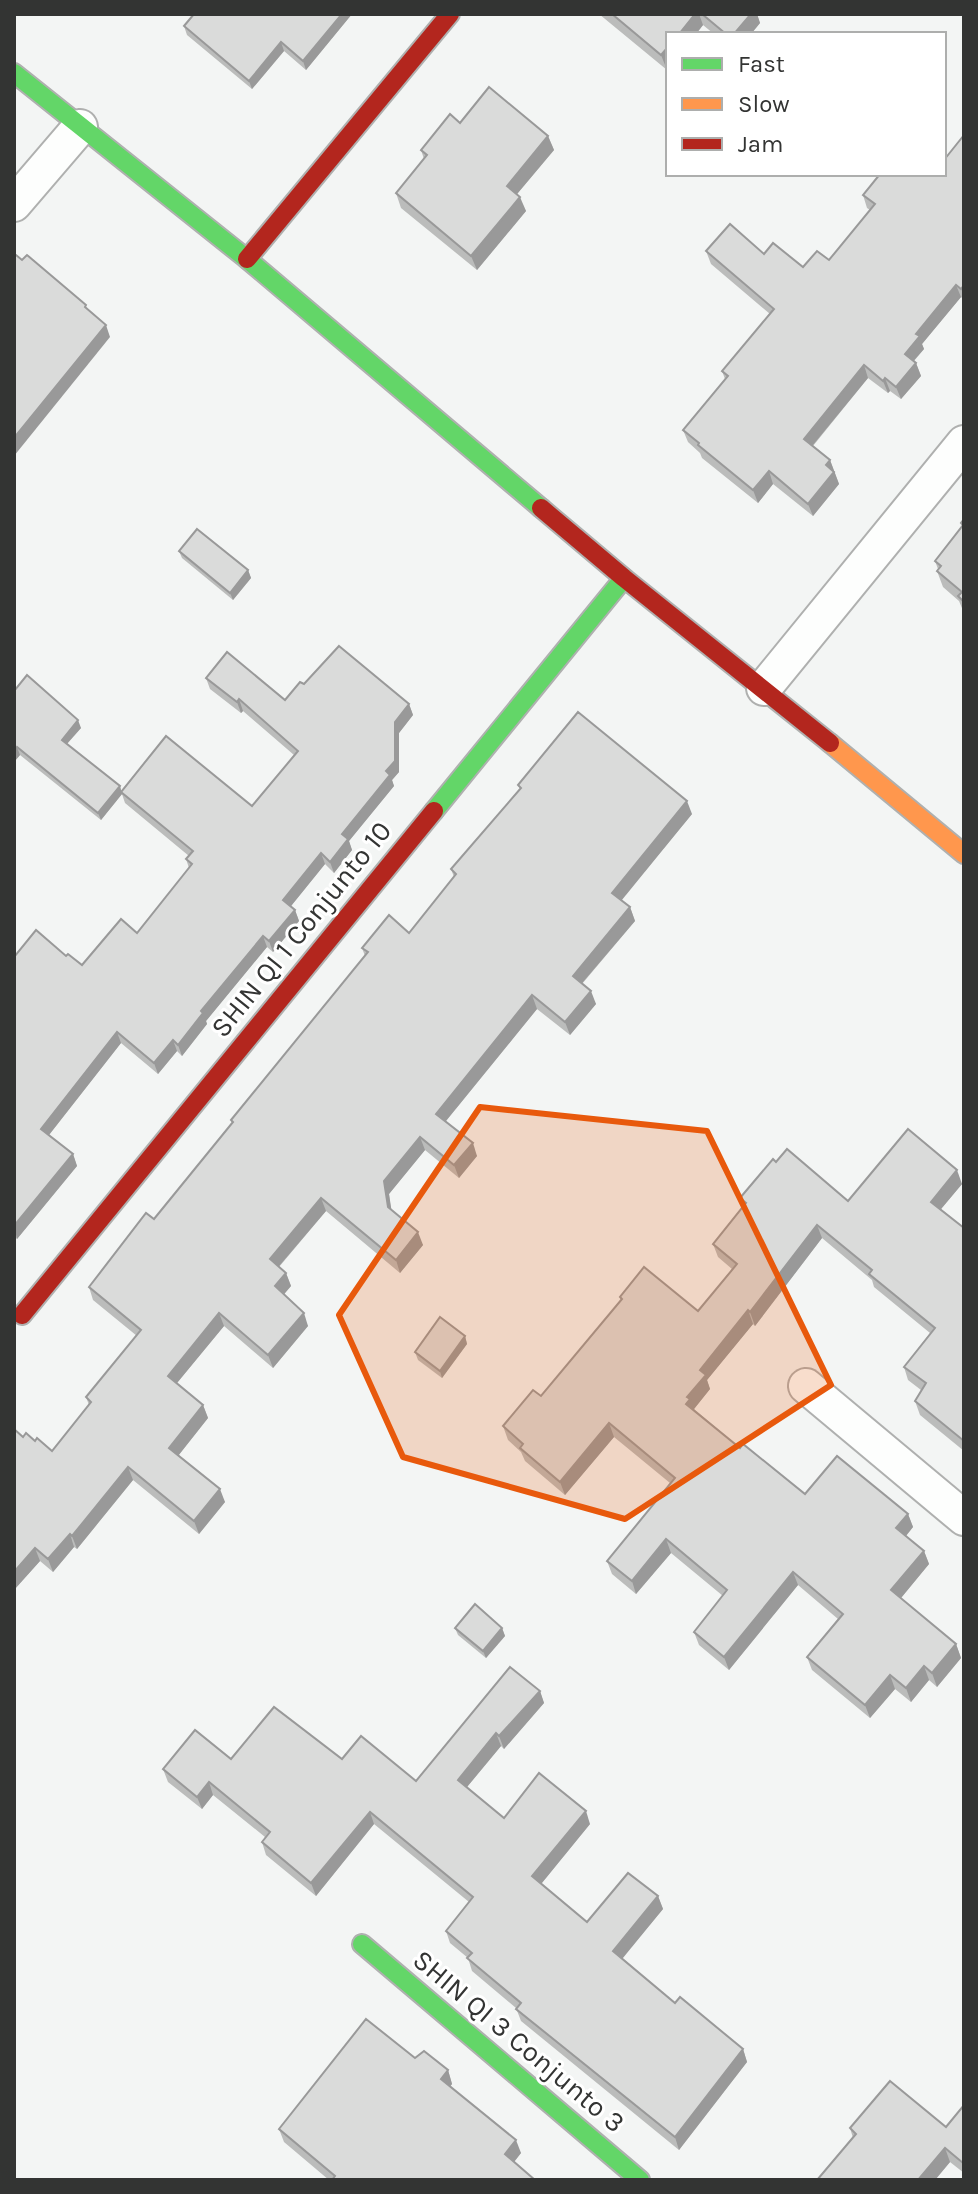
<svg xmlns="http://www.w3.org/2000/svg" width="978" height="2194" font-family="Karla,sans-serif">
  <style>
    .lines { fill: none; stroke-linecap: round; stroke-linejoin: round }
    .street-casing { stroke: #afb0af; stroke-width: 38 }
    .fast-casing { stroke: #afb0af; stroke-width: 22 }
    .slow-casing { stroke: #afb0af; stroke-width: 22 }
    .jam-casing { stroke: #afb0af; stroke-width: 22 }
    .street { stroke: #fdfefd; stroke-width: 34 }
    .fast { stroke: #63d668; stroke-width: 18 }
    .slow { stroke: #ff974d; stroke-width: 18 }
    .jam { stroke: #b3261e; stroke-width: 18 }
    .wall { fill: #bbbcbb }
    .shaded-wall { fill: #999 }
    .building { fill: #dadbda; stroke: #999; stroke-width: 2 }
    .marked { fill: #e8590c; fill-opacity: 0.2; stroke: #e8590c; stroke-width: 6; stroke-linejoin: round }
    .labels { text-anchor: middle; dominant-baseline: central; stroke-width: 6; stroke-linejoin: round; paint-order: stroke }
    .street-label { font-size: 28px; fill: #333433; stroke: #fff }
  </style>
  <rect width="100%" height="100%" fill="#f3f5f4"/>
  <g class="lines">
    <!-- street casing -->
    <g class="street-casing">
      <g id="street">
        <path d="M14,204L80,127"/>
        <path d="M764,688L964,443"/>
        <path d="M806,1386L964,1518"/>
      </g>
    </g>
    <!-- fast casing -->
    <g class="fast-casing">
      <g id="fast">
        <path d="M14,73L247,259L541,508"/>
        <path d="M434,811L624,578"/>
        <path d="M362,1944L640,2180"/>
      </g>
    </g>
    <!-- slow casing -->
    <g class="slow-casing">
      <path id="slow" d="M830,743L964,854"/>
    </g>
    <!-- jam casing -->
    <g class="jam-casing">
      <g id="jam">
        <path d="M247,259L450,14"/>
        <path d="M541,508L624,578L830,743"/>
        <path d="M22,1315L434,811"/>
      </g>
    </g>
    <!-- street -->
    <use href="#street" class="street"/>
    <!-- fast -->
    <use href="#fast" class="fast"/>
    <!-- slow -->
    <use href="#slow" class="slow"/>
    <!-- jam -->
    <use href="#jam" class="jam"/>
  </g>
  <!-- wall -->
  <g class="wall">
    <path d="M194,14H352L306,70L284,51L252,89L187,35L184,26Z"/>
    <path d="M599,14H757L760,23L751,34H714L703,25L696,34H668L667,70Z"/>
    <path d="M460,123L548,136L554,150L517,194L526,211L477,270L401,208L396,193L424,159L421,150Z"/>
    <path d="M964,135V300L961,297L922,344L924,349L914,361L916,363L921,376L901,399L890,391L888,393L868,378L813,446L830,460L839,484L813,516L773,484L758,503L702,458L700,453L688,442L683,430L725,379L722,371L770,314L711,264L706,251L764,254L803,267L829,260L870,210L867,208L863,195L944,174Z"/>
    <path d="M964,519V613L959,601L943,587L937,571L938,569L935,561L962,526L961,523Z"/>
    <path d="M179,551L248,570L251,578L233,600L182,558Z"/>
    <path d="M206,678L285,700L304,684L409,704L413,715L399,733V772L392,780L394,786L349,841L352,850L334,873L325,864L291,906L295,910L299,921L273,952L267,947L206,1021L207,1024L182,1056L177,1051L158,1074L121,1043L49,1135L73,1154L77,1166L17,1239L14,1236V957L66,956L82,965L137,933L189,868L186,859L189,856L125,803L122,794L101,820L20,755L14,762V691L81,728L67,744L120,786L121,791L252,806L294,755L243,711L241,713L210,689Z"/>
    <path d="M518,785L692,814L621,900L630,907L635,921L582,984L596,1004L570,1035L537,1009L446,1121L477,1156L459,1178L425,1150L389,1194L391,1210L423,1245L400,1273L326,1211L279,1267L286,1273L291,1286L284,1294L308,1326L273,1368L224,1326L177,1383L203,1405L208,1418L178,1456L225,1502L199,1534L133,1480L77,1549L74,1547L53,1572L40,1561L14,1590V1429L23,1437L35,1441L52,1451L89,1405L86,1397L137,1336L93,1300L89,1287L154,1219L232,1124L231,1120L365,956L362,948L409,933L454,877L451,869L520,789Z"/>
    <path d="M776,1162L848,1201L962,1184L941,1209L964,1228V1451L920,1415L915,1401L921,1390L908,1380L904,1367L930,1333L874,1287L872,1280L822,1238L755,1326L753,1324L707,1380L710,1389L694,1409L740,1448L805,1494L908,1514L913,1527L906,1536L924,1551L929,1564L901,1598L956,1644L961,1658L937,1687L929,1680L911,1702L895,1689L870,1718L812,1670L807,1657L838,1619L798,1585L729,1670L699,1645L694,1632L723,1596L671,1553L636,1594L612,1574L607,1561L670,1483L614,1437L565,1495L525,1461L521,1452L508,1440L503,1426L541,1396L621,1301L620,1297L698,1311L732,1269L718,1257L713,1244L743,1207L740,1198Z"/>
    <path d="M465,1336L467,1344L442,1378L418,1360L415,1352Z"/>
    <path d="M455,1628H502L505,1636L486,1658L458,1635Z"/>
    <path d="M540,1691L544,1703L504,1749L501,1746L467,1787L504,1818L590,1824L541,1884L587,1922L658,1896L663,1909L622,1958L675,2003L743,2049L747,2062L679,2150L521,2021L516,2008L472,1971L468,1958L450,1943L446,1931L469,1902L374,1824L316,1896L266,1855L262,1842L265,1837L213,1795L202,1809L168,1782L163,1769L231,1759H342L416,1781Z"/>
    <path d="M415,2058L448,2070L452,2084L450,2086L521,2153L514,2162L535,2180H329L284,2142L279,2129Z"/>
    <path d="M964,2105V2173L950,2162L935,2180H817L853,2138L850,2128L946,2127Z"/>
  </g>
  <!-- shaded-wall -->
  <g class="shaded-wall">
    <path d="M342,14H352L306,70L303,61Z"/>
    <path d="M695,14H699L703,25L696,34H679Z"/>
    <path d="M751,14H757L760,23L751,34H734Z"/>
    <path d="M281,42L284,51L252,89L249,81Z"/>
    <path d="M668,47V68L667,70L661,55Z"/>
    <path d="M548,136L554,150L512,200L507,186Z"/>
    <path d="M520,197L526,211L477,270L471,256Z"/>
    <path d="M956,285L961,297L922,344L924,349L909,366L905,354L916,334Z"/>
    <path d="M106,325L110,337L14,456V438Z"/>
    <path d="M916,363L921,376L901,399L896,387Z"/>
    <path d="M864,365L868,378L808,451L804,439Z"/>
    <path d="M885,378L890,391L888,393L883,381Z"/>
    <path d="M830,460L839,484L813,516L808,504L826,465Z"/>
    <path d="M769,471L773,484L758,503L753,490Z"/>
    <path d="M248,570L251,578L233,600L230,593Z"/>
    <path d="M239,699L243,711L241,713L237,702Z"/>
    <path d="M409,704L413,715L399,733V772L392,780L394,786L349,841L352,850L334,873L330,862L342,834L386,771L395,722Z"/>
    <path d="M78,720L81,728L64,747L62,740Z"/>
    <path d="M17,747L20,755L14,762V751Z"/>
    <path d="M120,786L122,794L101,820L98,813Z"/>
    <path d="M687,801L692,814L617,906L612,893Z"/>
    <path d="M321,853L325,864L287,911L283,900Z"/>
    <path d="M630,907L635,921L577,989L573,976Z"/>
    <path d="M295,910L299,921L273,952L269,941Z"/>
    <path d="M263,936L267,947L206,1021L207,1024L182,1056L178,1045L201,1011Z"/>
    <path d="M591,991L596,1004L570,1035L565,1022Z"/>
    <path d="M532,995L537,1009L441,1127L436,1114Z"/>
    <path d="M117,1032L121,1043L45,1140L41,1129Z"/>
    <path d="M173,1040L177,1051L158,1074L154,1063Z"/>
    <path d="M420,1137L425,1150L389,1194L393,1220L388,1207L384,1181Z"/>
    <path d="M473,1143L477,1156L459,1178L454,1165Z"/>
    <path d="M73,1154L77,1166L17,1239L14,1226Z"/>
    <path d="M957,1170L962,1184L936,1215L931,1202Z"/>
    <path d="M321,1198L326,1211L274,1272L270,1259Z"/>
    <path d="M817,1225L822,1238L755,1326L750,1312Z"/>
    <path d="M418,1232L423,1245L400,1273L396,1260Z"/>
    <path d="M286,1273L291,1286L280,1299L275,1286Z"/>
    <path d="M748,1310L753,1324L707,1380L710,1389L694,1409L695,1413L686,1404L687,1397L700,1370Z"/>
    <path d="M219,1313L224,1326L172,1389L168,1376Z"/>
    <path d="M304,1313L308,1326L273,1368L268,1355Z"/>
    <path d="M465,1336L467,1344L442,1378L440,1371Z"/>
    <path d="M203,1405L208,1418L174,1461L169,1448Z"/>
    <path d="M609,1423L614,1437L565,1495L560,1482Z"/>
    <path d="M128,1467L133,1480L77,1549L72,1536Z"/>
    <path d="M220,1489L225,1502L199,1534L194,1521Z"/>
    <path d="M908,1514L913,1527L901,1542L896,1528Z"/>
    <path d="M70,1534L74,1547L53,1572L48,1559Z"/>
    <path d="M666,1539L671,1553L636,1594L632,1581Z"/>
    <path d="M35,1548L40,1561L14,1590V1572Z"/>
    <path d="M924,1551L929,1564L896,1604L891,1590Z"/>
    <path d="M793,1572L798,1585L729,1670L724,1657Z"/>
    <path d="M502,1628L505,1636L486,1658L483,1651Z"/>
    <path d="M956,1644L961,1658L937,1687L932,1673Z"/>
    <path d="M924,1666L929,1680L911,1702L906,1688Z"/>
    <path d="M890,1675L895,1689L870,1718L865,1705Z"/>
    <path d="M540,1691L544,1703L504,1749L499,1736Z"/>
    <path d="M496,1733L501,1746L462,1793L458,1780Z"/>
    <path d="M209,1782L213,1795L202,1809L197,1797Z"/>
    <path d="M586,1811L590,1824L537,1889L532,1876Z"/>
    <path d="M370,1812L374,1824L316,1896L311,1883Z"/>
    <path d="M658,1896L663,1909L618,1964L613,1951Z"/>
    <path d="M743,2049L747,2062L679,2150L675,2137Z"/>
    <path d="M448,2070L452,2084L446,2092L441,2079Z"/>
    <path d="M516,2140L521,2153L510,2167L505,2154Z"/>
    <path d="M945,2148L950,2162L935,2180H918Z"/>
  </g>
  <!-- building -->
  <g class="building">
    <path d="M194,14H342L303,61L281,42L249,81L184,26Z"/>
    <path d="M612,14H695L679,34H668V47L661,55Z"/>
    <path d="M702,14H751L734,34H726Z"/>
    <path d="M489,87L548,136L507,186L520,197L471,256L396,193L427,155L421,150L450,114L460,123Z"/>
    <path d="M964,135V285L961,289L956,285L916,334L920,336L905,354L916,363L896,387L885,378L883,381L864,365L804,439L830,460L826,465L834,472L808,504L769,471L753,490L698,445L699,443L683,430L728,376L722,371L774,309L706,251L730,224L764,254L773,243L803,267L817,251L829,260L875,204L863,195L880,174H944V160Z"/>
    <path d="M16,255L22,260L27,255L86,305L85,307L106,325L14,438V257Z"/>
    <path d="M964,519V602L958,596L962,592L937,571L941,566L935,561L963,525L961,523Z"/>
    <path d="M197,529L248,570L230,593L179,551Z"/>
    <path d="M339,646L409,704L395,722V761L386,771L390,775L342,834L348,839L330,862L321,853L283,900L295,910L269,941L263,936L201,1011L203,1013L178,1045L173,1040L154,1063L117,1032L41,1129L73,1154L14,1226V957L36,930L66,956L68,954L82,965L121,919L137,933L192,864L186,859L193,851L121,792L166,736L252,806L298,751L239,699L237,702L206,678L227,652L285,700L300,682L304,684Z"/>
    <path d="M27,675L78,720L62,740L120,786L98,813L17,747L14,751V691Z"/>
    <path d="M578,712L687,801L612,893L630,907L573,976L591,991L565,1022L532,995L436,1114L473,1143L454,1165L420,1137L384,1181L388,1207L418,1232L396,1260L321,1198L270,1259L286,1273L275,1286L304,1313L268,1355L219,1313L168,1376L203,1405L169,1448L220,1489L194,1521L128,1467L72,1536L70,1534L48,1559L35,1548L14,1572V1429L23,1437L26,1433L35,1441L37,1438L52,1451L91,1402L86,1397L141,1330L89,1287L146,1213L154,1219L233,1122L231,1120L368,952L362,948L389,915L409,933L456,874L451,869L521,788L518,785Z"/>
    <path d="M908,1129L957,1170L931,1202L964,1228V1441L915,1401L926,1383L904,1367L935,1328L869,1274L872,1270L817,1225L750,1312L748,1310L700,1370L706,1375L687,1397L690,1399L686,1404L740,1448L743,1444L805,1494L837,1456L908,1514L896,1528L924,1551L891,1590L956,1644L932,1673L924,1666L906,1688L890,1675L865,1705L807,1657L843,1614L793,1572L724,1657L694,1632L727,1590L666,1539L632,1581L607,1561L675,1478L609,1423L560,1482L520,1448L523,1444L503,1426L533,1390L541,1396L622,1299L620,1297L644,1267L698,1311L737,1264L713,1244L746,1203L740,1198L773,1159L776,1162L787,1149L848,1201Z"/>
    <path d="M440,1317L465,1336L440,1371L415,1352Z"/>
    <path d="M475,1604L502,1628L483,1651L455,1628Z"/>
    <path d="M510,1667L540,1691L499,1736L496,1733L458,1780L504,1818L539,1773L586,1811L532,1876L587,1922L628,1873L658,1896L613,1951L675,2003L680,1997L743,2049L675,2137L516,2009L521,2003L467,1958L472,1953L446,1931L473,1897L370,1812L311,1883L262,1842L270,1832L209,1782L197,1797L163,1769L195,1730L231,1759L274,1707L342,1759L361,1736L416,1781Z"/>
    <path d="M366,2019L415,2058L424,2051L448,2070L441,2079L516,2140L505,2154L535,2180H332L335,2176L279,2129Z"/>
    <path d="M890,2081L946,2127L964,2105V2162L963,2163L945,2148L918,2180H817L856,2134L850,2128Z"/>
  </g>
  <!-- marked area -->
  <path class="marked" d="M480,1107L707,1131L831,1385L625,1519L403,1457L339,1315Z"/>
  <g class="labels">
    <!-- street labels -->
    <g class="street-label">
      <text transform="translate(301 929) rotate(-51)">SHIN QI 1 Conjunto 10</text>
      <text transform="translate(519 2041) rotate(40)">SHIN QI 3 Conjunto 3</text>
    </g>
  </g>
  <!-- border -->
  <rect width="978" height="2194" fill="none" stroke="#333433" stroke-width="32"/>
  <!-- legend -->
  <rect x="666" y="32" width="280" height="144" fill="#ffffff" stroke="#adaead" stroke-width="2"/>
  <rect x="682" y="58" width="40" height="12" fill="#63d668" stroke="#adaead" stroke-width="2"/>
  <text x="738" y="72" font-size="24" fill="#333433">Fast</text>
  <rect x="682" y="98" width="40" height="12" fill="#ff974d" stroke="#adaead" stroke-width="2"/>
  <text x="738" y="112" font-size="24" fill="#333433">Slow</text>
  <rect x="682" y="138" width="40" height="12" fill="#b3261e" stroke="#adaead" stroke-width="2"/>
  <text x="738" y="152" font-size="24" fill="#333433">Jam</text>
</svg>
